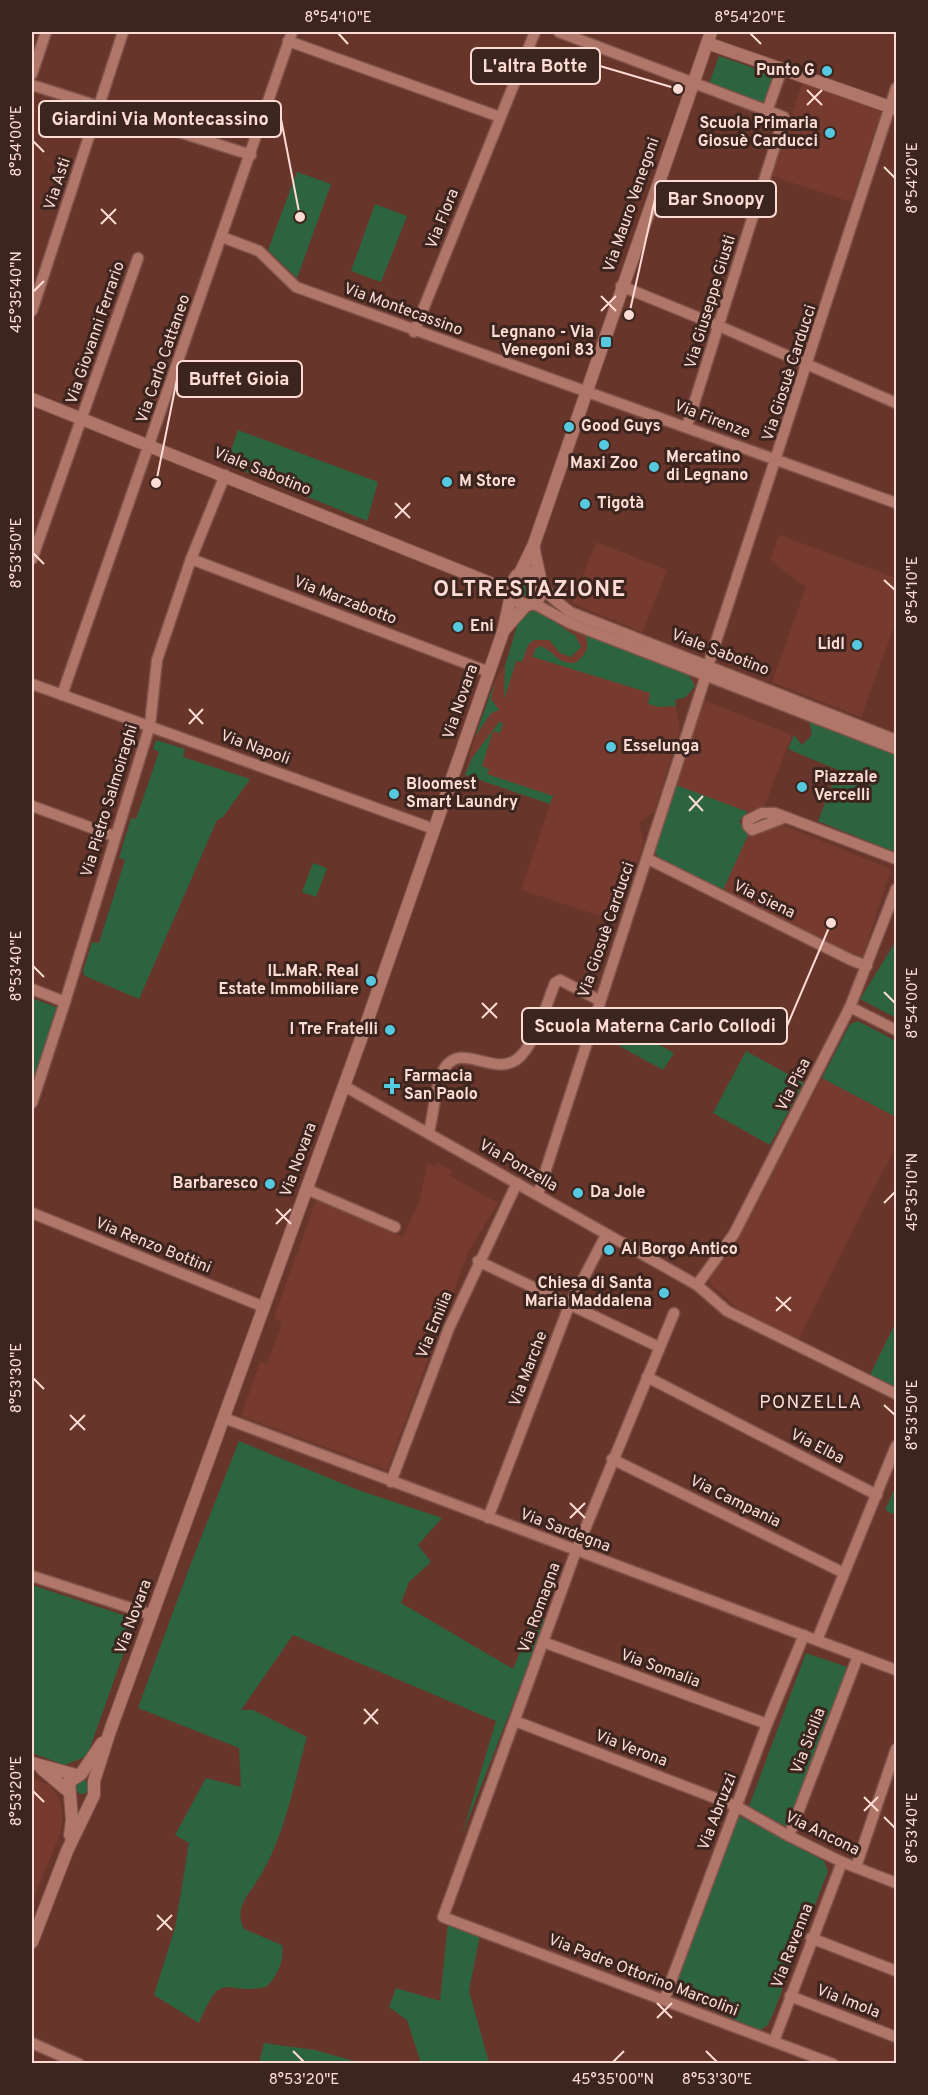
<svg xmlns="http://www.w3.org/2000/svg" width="928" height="2095" font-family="Overpass,sans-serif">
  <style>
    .built { fill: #763b2e }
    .green { fill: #2d6440 }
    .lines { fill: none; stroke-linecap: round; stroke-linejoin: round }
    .minor-casing { stroke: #80544b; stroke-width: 13 }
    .tertiary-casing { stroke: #80544b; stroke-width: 14 }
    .minor { stroke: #b07669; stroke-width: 10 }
    .tertiary { stroke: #b07669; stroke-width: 12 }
    .ticks { fill: none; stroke: #fddcd5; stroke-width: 2 }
    .poi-dot { fill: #56c9e1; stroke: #3d251f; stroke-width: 2 }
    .labels { text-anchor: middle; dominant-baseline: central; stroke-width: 6; stroke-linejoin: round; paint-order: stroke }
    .poi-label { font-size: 16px; font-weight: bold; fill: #fddcd5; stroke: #3d251f; text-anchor: start }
    .street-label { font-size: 16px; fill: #fddcd5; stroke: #3d251f }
    .neighbourhood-label { font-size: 18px; letter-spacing: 1.5px; fill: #fddcd5; stroke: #3d251f }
    .district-label { font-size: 22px; font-weight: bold; letter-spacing: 1.5px; fill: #fddcd5; stroke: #3d251f }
    .leader { fill: none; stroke: #fddcd5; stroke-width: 2 }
    .callout-dot { fill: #fddcd5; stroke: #3d251f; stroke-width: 2 }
    .callout { fill: #3d251f; stroke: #fddcd5; stroke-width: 2 }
    .callout-label { font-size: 18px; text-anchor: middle; font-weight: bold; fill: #fddcd5 }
    .neatline { fill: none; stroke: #fddcd5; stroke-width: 2 }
    .ticks-label { font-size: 15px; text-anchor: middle; fill: #fddcd5 }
  </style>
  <rect width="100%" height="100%" fill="#68352a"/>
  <!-- built -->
  <g class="built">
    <path d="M802,83L882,109L851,202L772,176Z"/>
    <path d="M779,535L896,578V621L861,717L772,682L806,587L770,560Z"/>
    <path d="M596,542L667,570L642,632L572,603Z"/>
    <path d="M535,610L694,680L695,686L686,697L675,700L680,729L654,812L639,823L644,842L616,921L521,890L550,804L465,775L475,736L495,681L505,666L520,616Z"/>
    <path d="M703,700L792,735L764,807L748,812L676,785Z"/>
    <path d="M780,824L891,869L863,956L857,958L723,890L748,835L757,834Z"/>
    <path d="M822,1078L896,1117V1146L798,1340L752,1321L709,1283L710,1277L732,1250Z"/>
    <path d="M428,1163L434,1167L437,1163L452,1171L449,1175L498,1203L468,1253L387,1470L241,1416L260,1362L267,1364L282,1324L274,1317L317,1198L403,1237L419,1202Z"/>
    <path d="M32,1778L50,1785L60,1801L63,1817L60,1834L32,1903Z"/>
  </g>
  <!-- green -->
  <g class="green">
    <path d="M719,56L774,75L764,104L709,84Z"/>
    <path d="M297,172L331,184L297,278L268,250Z"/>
    <path d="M375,204L407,216L381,282L351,271Z"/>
    <path d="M238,430L378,482L367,521L226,464Z"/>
    <circle cx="526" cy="588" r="8"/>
    <path d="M535,610C551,616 559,627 575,635L581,647L571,657L560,653L549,640H534L528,645L522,662L516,661L504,700L505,666L520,616Z"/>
    <path d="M582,631L688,674L695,686L686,697L675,700L676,706L659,707L648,704L650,693L533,657L535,649L540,646C555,651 556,664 575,663C587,655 592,643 582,631Z"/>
    <path d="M495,681L491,699L499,710L491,713L475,737Z"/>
    <path d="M805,718L896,748L895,852L818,821L838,770L788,749L794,735L802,745L812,735L810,724Z"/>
    <path d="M499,722L503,723L500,733L493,731L482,766L489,769L487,774L553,796L550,804L465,775L472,758Z"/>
    <path d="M156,740L185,749L183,757L250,779L223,817L217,820L139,999L85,976L83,971L92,942L99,943L125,860L119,858L131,818L136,819L159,752L153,749Z"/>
    <path d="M676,785L748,812L739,821L748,835L723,890L659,860L655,851Z"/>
    <path d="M313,863L327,868L316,897L302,892Z"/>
    <path d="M896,941V1018L860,999Z"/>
    <path d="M32,998L58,1008L32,1085Z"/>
    <path d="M603,1013L674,1053L663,1070L598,1034L600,1027L605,1029L607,1022L602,1020Z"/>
    <path d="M858,1021L896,1041V1117L822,1078L850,1024Z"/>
    <path d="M746,1051L804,1083L770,1145L713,1113Z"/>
    <path d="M896,1322V1387L870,1375Z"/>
    <path d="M239,1441L358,1490L442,1518L418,1545L431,1562L409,1582L401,1603L513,1669L533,1619H546L462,1835L496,1721L293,1635L241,1710H253L307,1737C293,1786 284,1842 255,1884C244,1900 235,1911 244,1929L282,1945C285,1959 277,1978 266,1987C222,1996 223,1967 199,2023L154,1995L175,1928L189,1843L175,1835L206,1778L241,1787L239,1748L138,1708L188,1571Z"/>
    <path d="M896,1486V1515L885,1510Z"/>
    <path d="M32,1585L129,1617L133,1627L87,1756L65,1765L32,1753Z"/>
    <path d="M806,1653L847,1667L787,1827L749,1806Z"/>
    <circle cx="82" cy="1787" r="7"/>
    <path d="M741,1817L824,1861L828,1871L775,2009L768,2025L760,2030L679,1996L674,1990L737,1818Z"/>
    <path d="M448,1923L480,1935L469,1991L489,2063H421L407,2020L389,2007L396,1988L440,2001Z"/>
    <path d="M264,2043L315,2050L361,2063H259Z"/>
  </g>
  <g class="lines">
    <!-- minor casing -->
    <g class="minor-casing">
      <g id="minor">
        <path d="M559,32L784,117L687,426"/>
        <path d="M288,41L500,117"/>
        <path d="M32,74L46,32"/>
        <path d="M32,85L251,155"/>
        <path d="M767,111L782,69"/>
        <path d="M222,237L259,251L296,287L896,503"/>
        <path d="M621,286L719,326L896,403"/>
        <path d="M32,311L123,32"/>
        <path d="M414,332L535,32"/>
        <path d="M32,559L138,258"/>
        <path d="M191,559L489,672"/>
        <path d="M541,582L549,595L570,612L896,740"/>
        <path d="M533,603L570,623L896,749"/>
        <path d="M708,666L896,88"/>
        <path d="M32,684L434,829"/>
        <path d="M62,695L292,32"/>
        <path d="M32,806L114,836"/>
        <path d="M786,817L752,830L748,826V820L762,813H775L896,859"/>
        <path d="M648,859L851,960L867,966"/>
        <path d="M32,989L65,1002"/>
        <path d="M850,1007L896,1030"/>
        <path d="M344,1086L697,1285L727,1311L896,1394"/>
        <path d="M32,1103L65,1002L150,725L157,660L191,559L225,475"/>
        <path d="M429,1132C433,1116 436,1082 444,1069C461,1041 492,1076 516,1060C534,1048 547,1003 555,983L560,980L599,1000"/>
        <path d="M306,1189L395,1227"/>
        <path d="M538,1194L706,675"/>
        <path d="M32,1213L264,1307"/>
        <path d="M478,1261L659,1347"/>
        <path d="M697,1285L734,1234L850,1007L896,889"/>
        <path d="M674,1313L576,1551L443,1917L833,2064"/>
        <path d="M647,1377L877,1495"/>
        <path d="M224,1418L896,1670"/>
        <path d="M612,1459L844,1573"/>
        <path d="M391,1482L449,1328L517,1183"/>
        <path d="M488,1518L569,1306L606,1235"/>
        <path d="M32,1576L152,1615"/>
        <path d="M817,1640L896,1446"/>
        <path d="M543,1642L767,1724"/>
        <path d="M515,1721L736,1806L789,1836L842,1862L896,1883"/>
        <path d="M789,1836L858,1656"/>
        <path d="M856,1867L896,1749"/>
        <path d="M811,1938L896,1971"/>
        <path d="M790,1996L896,2037"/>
        <path d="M664,2000L767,1724L804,1635"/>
        <path d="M774,2041L842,1862"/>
        <path d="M32,2043L79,2064"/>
      </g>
    </g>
    <!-- tertiary casing -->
    <g class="tertiary-casing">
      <g id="tertiary">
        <path d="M707,43L896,109"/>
        <path d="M32,399L510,591"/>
        <path d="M534,548C535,565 551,597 531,604C525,606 519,603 514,599L510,586L517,575L530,572L538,577"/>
        <path d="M520,573L534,544L711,32"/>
        <path d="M503,631L526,605"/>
        <path d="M32,1763L76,1775"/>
        <path d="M42,1769L68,1791"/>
        <path d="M70,1835L72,1820L69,1782L81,1774L102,1743"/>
        <path d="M32,1942L67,1851L94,1795V1781L110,1731L361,1039L503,632L511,595"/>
      </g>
    </g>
    <!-- minor -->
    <use href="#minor" class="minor"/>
    <!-- tertiary -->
    <use href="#tertiary" class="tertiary"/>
  </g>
  <!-- ticks -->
  <path class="ticks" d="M338,33L348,44M750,33L761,44M807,90L822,105M807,105L822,90M33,141L44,152M884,167L895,178M101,209L116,224M101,224L116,209M33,292L44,281M601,296L616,311M601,311L616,296M395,503L410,518M395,518L410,503M33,553L44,564M884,580L895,590M189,709L203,724M189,724L203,709M689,796L703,811M689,811L703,796M33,966L44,977M884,992L895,1003M482,1003L497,1018M482,1018L497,1003M884,1203L895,1192M276,1209L291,1224M276,1224L291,1209M776,1297L791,1311M776,1311L791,1297M33,1378L44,1389M884,1405L895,1415M70,1415L85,1430M70,1430L85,1415M570,1503L585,1518M570,1518L585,1503M364,1709L378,1724M364,1724L378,1709M33,1791L44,1802M864,1797L878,1811M864,1811L878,1797M884,1817L895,1828M157,1915L172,1930M157,1930L172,1915M657,2003L672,2018M657,2018L672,2003M293,2051L304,2062M706,2051L717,2062M613,2062L624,2051"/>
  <!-- markers -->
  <g class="poi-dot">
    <circle cx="827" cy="71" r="6"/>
    <circle cx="830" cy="133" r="6"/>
    <rect x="600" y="336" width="12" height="12" rx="3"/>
    <circle cx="569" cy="427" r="6"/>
    <circle cx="604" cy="445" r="6"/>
    <circle cx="654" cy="467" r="6"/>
    <circle cx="447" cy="482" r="6"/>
    <circle cx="585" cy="504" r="6"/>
    <circle cx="458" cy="627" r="6"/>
    <circle cx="857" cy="645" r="6"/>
    <circle cx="611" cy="747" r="6"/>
    <circle cx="802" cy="787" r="6"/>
    <circle cx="394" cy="794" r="6"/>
    <circle cx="371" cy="981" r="6"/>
    <circle cx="390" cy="1030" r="6"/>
    <path d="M389 1077h6v6h6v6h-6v6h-6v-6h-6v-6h6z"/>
    <circle cx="270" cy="1184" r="6"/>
    <circle cx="578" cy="1193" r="6"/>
    <circle cx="609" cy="1250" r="6"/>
    <circle cx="664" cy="1293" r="6"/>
  </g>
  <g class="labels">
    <!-- poi labels -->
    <g class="poi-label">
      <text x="815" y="71" text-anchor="end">Punto G</text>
      <text x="818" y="124" text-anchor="end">Scuola Primaria<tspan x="818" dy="18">Giosuè Carducci</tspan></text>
      <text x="594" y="333" text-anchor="end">Legnano - Via<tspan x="594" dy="18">Venegoni 83</tspan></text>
      <text x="581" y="427">Good Guys</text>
      <text x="666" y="458">Mercatino<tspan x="666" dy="18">di Legnano</tspan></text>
      <text x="604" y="464" text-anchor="middle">Maxi Zoo</text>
      <text x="459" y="482">M Store</text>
      <text x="597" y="504">Tigotà</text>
      <text x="470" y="627">Eni</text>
      <text x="845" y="645" text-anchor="end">Lidl</text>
      <text x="623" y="747">Esselunga</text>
      <text x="814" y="778">Piazzale<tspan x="814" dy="18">Vercelli</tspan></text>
      <text x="406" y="785">Bloomest<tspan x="406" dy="18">Smart Laundry</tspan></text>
      <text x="359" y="972" text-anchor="end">IL.MaR. Real<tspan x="359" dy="18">Estate Immobiliare</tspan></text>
      <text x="378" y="1030" text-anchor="end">I Tre Fratelli</text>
      <text x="404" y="1077">Farmacia<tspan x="404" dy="18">San Paolo</tspan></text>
      <text x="258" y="1184" text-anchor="end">Barbaresco</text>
      <text x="590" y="1193">Da Jole</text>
      <text x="621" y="1250">Al Borgo Antico</text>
      <text x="652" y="1284" text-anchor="end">Chiesa di Santa<tspan x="652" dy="18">Maria Maddalena</tspan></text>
    </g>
    <!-- street labels -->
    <g class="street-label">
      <text transform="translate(58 184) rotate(-72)">Via Asti</text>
      <text transform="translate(632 205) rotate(-71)">Via Mauro Venegoni</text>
      <text transform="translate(443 219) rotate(-68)">Via Flora</text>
      <text transform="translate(711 302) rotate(-73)">Via Giuseppe Giusti</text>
      <text transform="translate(403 310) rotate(20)">Via Montecassino</text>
      <text transform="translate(96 333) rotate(-71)">Via Giovanni Ferrario</text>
      <text transform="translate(164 359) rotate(-71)">Via Carlo Cattaneo</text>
      <text transform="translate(790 373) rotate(-72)">Via Giosuè Carducci</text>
      <text transform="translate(712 420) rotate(21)">Via Firenze</text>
      <text transform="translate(262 472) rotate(22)">Viale Sabotino</text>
      <text transform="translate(345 601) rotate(21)">Via Marzabotto</text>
      <text transform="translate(720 653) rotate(21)">Viale Sabotino</text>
      <text transform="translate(461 702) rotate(-71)">Via Novara</text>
      <text transform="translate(255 748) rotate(20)">Via Napoli</text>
      <text transform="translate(110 801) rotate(-73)">Via Pietro Salmoiraghi</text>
      <text transform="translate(764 900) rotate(26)">Via Siena</text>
      <text transform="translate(607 930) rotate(-71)">Via Giosuè Carducci</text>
      <text transform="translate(794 1085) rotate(-63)">Via Pisa</text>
      <text transform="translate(299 1160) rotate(-70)">Via Novara</text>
      <text transform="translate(518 1166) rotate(30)">Via Ponzella</text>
      <text transform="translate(153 1246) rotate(22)">Via Renzo Bottini</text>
      <text transform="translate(435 1325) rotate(-68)">Via Emilia</text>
      <text transform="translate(529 1369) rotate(-69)">Via Marche</text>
      <text transform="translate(817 1447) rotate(27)">Via Elba</text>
      <text transform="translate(735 1502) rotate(26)">Via Campania</text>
      <text transform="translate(565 1531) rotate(21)">Via Sardegna</text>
      <text transform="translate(540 1608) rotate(-70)">Via Romagna</text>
      <text transform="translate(134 1617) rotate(-70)">Via Novara</text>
      <text transform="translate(660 1669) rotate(20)">Via Somalia</text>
      <text transform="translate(809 1741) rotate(-69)">Via Sicilia</text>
      <text transform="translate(631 1749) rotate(21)">Via Verona</text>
      <text transform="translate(718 1812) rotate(-69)">Via Abruzzi</text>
      <text transform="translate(822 1834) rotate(26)">Via Ancona</text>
      <text transform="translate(793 1946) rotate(-69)">Via Ravenna</text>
      <text transform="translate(643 1976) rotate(21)">Via Padre Ottorino Marcolini</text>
      <text transform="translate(848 2002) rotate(21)">Via Imola</text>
    </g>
    <!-- neighbourhood labels -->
    <g class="neighbourhood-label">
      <text x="811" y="1403">PONZELLA</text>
    </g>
    <!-- district labels -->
    <g class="district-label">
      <text x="530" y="590">OLTRESTAZIONE</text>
    </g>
  </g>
  <!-- callouts -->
  <path class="leader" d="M678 89L600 66M300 217L281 119M629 315L655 199M156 483L177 379M831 923L787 1026"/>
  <g class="callout-dot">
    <circle cx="678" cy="89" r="6"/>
    <circle cx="300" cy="217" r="6"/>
    <circle cx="629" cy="315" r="6"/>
    <circle cx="156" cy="483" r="6"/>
    <circle cx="831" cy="923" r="6"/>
  </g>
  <g class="callout">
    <rect x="471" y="48" width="129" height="36" rx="6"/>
    <rect x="39" y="101" width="242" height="36" rx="6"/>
    <rect x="655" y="181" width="121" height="36" rx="6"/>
    <rect x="177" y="361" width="125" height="36" rx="6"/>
    <rect x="522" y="1008" width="265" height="36" rx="6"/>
  </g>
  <g class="callout-label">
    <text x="535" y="72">L'altra Botte</text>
    <text x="160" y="125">Giardini Via Montecassino</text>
    <text x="716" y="205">Bar Snoopy</text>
    <text x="239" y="385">Buffet Gioia</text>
    <text x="655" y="1032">Scuola Materna Carlo Collodi</text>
  </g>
  <!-- border -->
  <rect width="928" height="2095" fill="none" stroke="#3d251f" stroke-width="66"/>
  <rect x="33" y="33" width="862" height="2029" class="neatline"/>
  <g class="ticks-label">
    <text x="338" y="22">8°54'10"E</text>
    <text x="750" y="22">8°54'20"E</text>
    <text transform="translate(16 141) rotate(-90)" y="5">8°54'00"E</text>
    <text transform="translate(912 178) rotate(-90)" y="5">8°54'20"E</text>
    <text transform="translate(16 292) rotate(-90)" y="5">45°35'40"N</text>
    <text transform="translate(16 553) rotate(-90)" y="5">8°53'50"E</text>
    <text transform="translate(912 590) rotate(-90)" y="5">8°54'10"E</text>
    <text transform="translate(16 966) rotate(-90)" y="5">8°53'40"E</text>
    <text transform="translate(912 1003) rotate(-90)" y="5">8°54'00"E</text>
    <text transform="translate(912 1192) rotate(-90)" y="5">45°35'10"N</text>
    <text transform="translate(16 1378) rotate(-90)" y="5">8°53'30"E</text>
    <text transform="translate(912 1415) rotate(-90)" y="5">8°53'50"E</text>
    <text transform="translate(16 1791) rotate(-90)" y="5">8°53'20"E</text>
    <text transform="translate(912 1828) rotate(-90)" y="5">8°53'40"E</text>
    <text x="304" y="2084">8°53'20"E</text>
    <text x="613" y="2084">45°35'00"N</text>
    <text x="717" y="2084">8°53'30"E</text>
  </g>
</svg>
